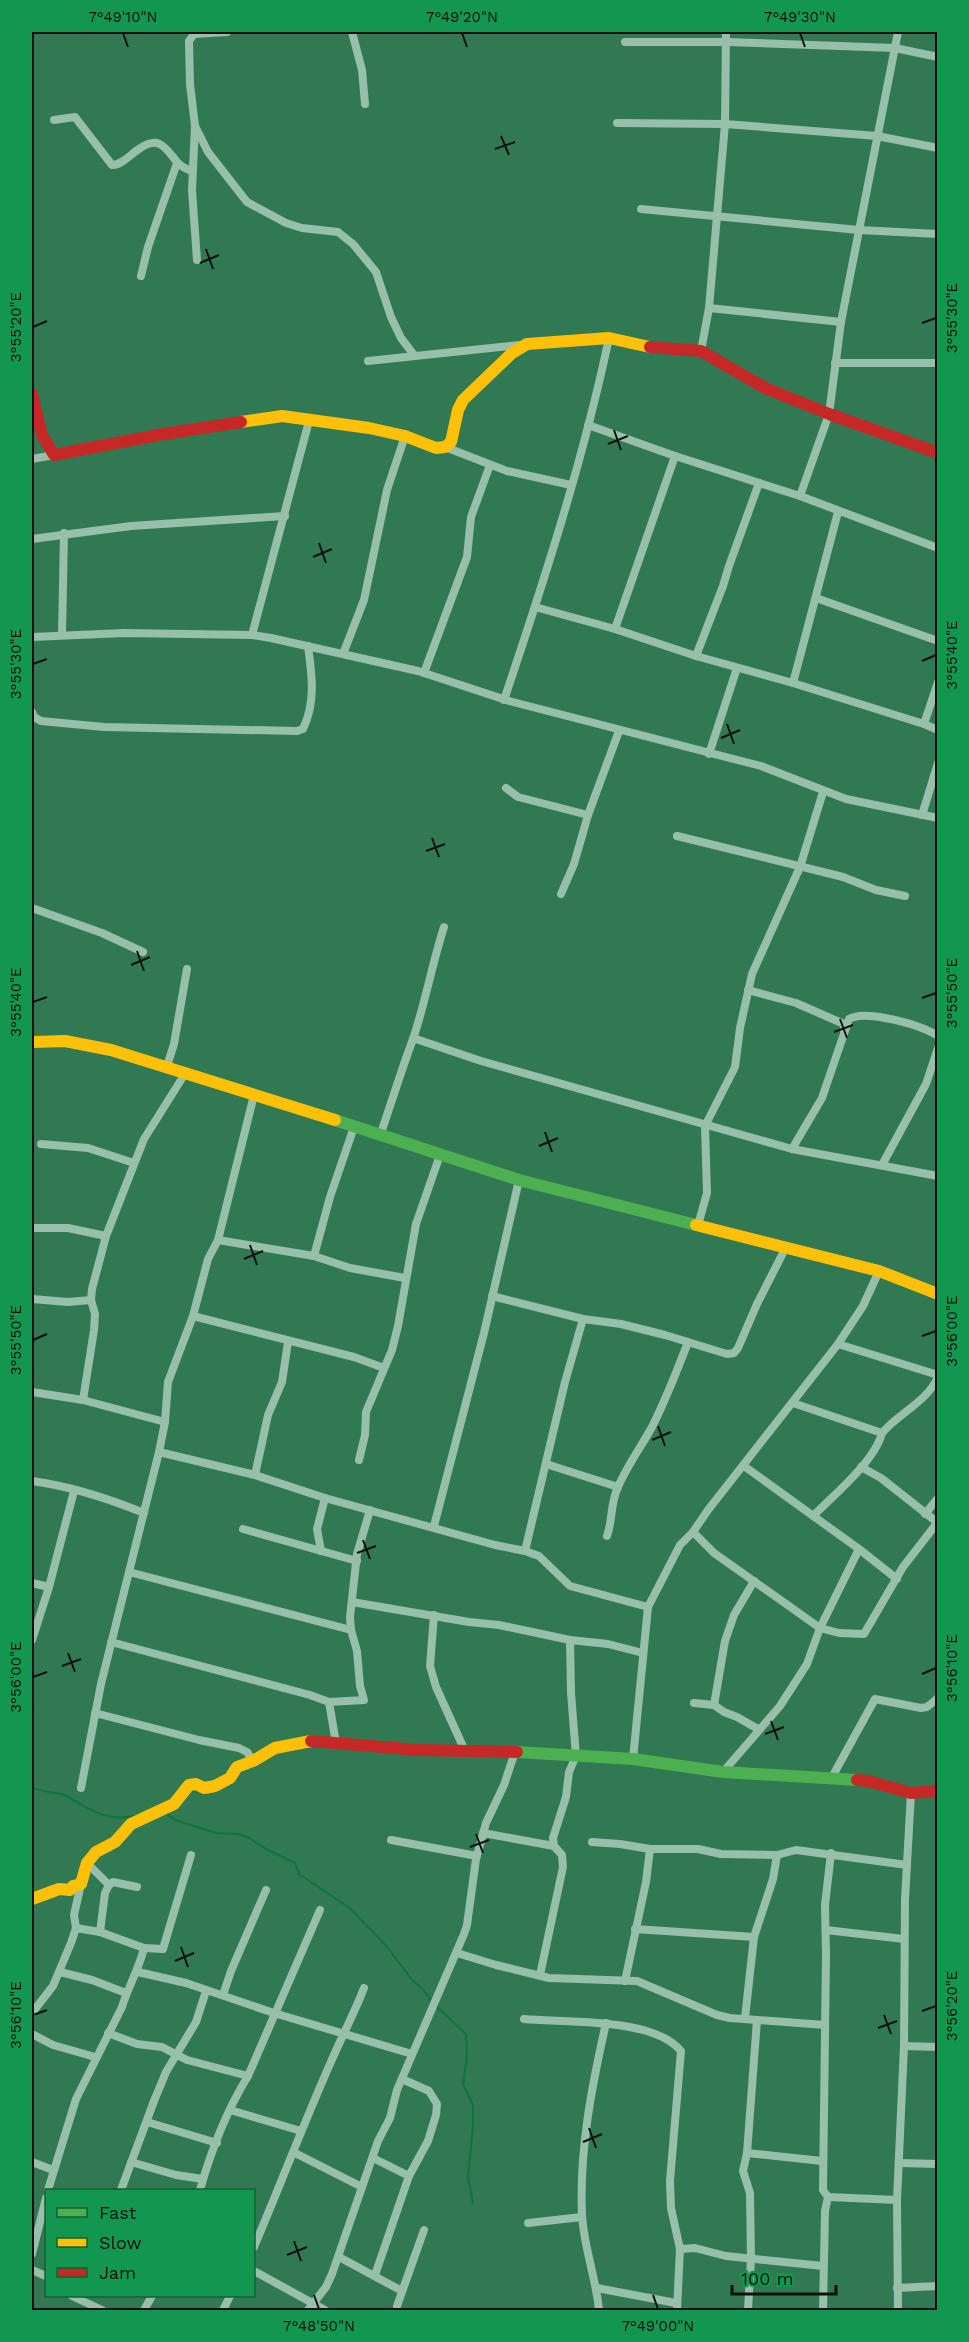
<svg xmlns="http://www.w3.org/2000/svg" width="969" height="2342" font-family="'Work Sans',sans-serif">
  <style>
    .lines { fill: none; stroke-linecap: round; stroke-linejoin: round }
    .stream { stroke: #0f743d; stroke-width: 2 }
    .street { stroke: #97bfa9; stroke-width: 8 }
    .fast { stroke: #4caf50; stroke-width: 12 }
    .slow { stroke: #ffc107; stroke-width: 12 }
    .jam { stroke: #c62828; stroke-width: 12 }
    .ticks { fill: none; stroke: #111; stroke-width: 2 }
    .neatline { fill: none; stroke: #111; stroke-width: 2 }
    .ticks-label { font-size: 15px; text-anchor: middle; fill: #111 }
  </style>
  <rect width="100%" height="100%" fill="#317952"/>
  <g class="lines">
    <!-- stream -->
    <g class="stream">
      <path d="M32,1787C42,1793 53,1791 64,1795C90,1808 103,1822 135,1816"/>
      <path d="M166,1813L175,1820L216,1833L239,1834L249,1838L266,1849L295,1863L299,1874L351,1909L388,1948L412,1980L423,1989L432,2002"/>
      <path d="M436,2006L466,2034L467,2057L463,2084L473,2105V2126L468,2177L473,2203"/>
    </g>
    <!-- street -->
    <g class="street">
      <path d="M352,32L362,70L365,104"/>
      <path d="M625,42H727L895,48L938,57"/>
      <path d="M54,120L75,117L112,165C122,165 131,154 139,149C159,135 165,147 177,162C181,167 187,169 192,171"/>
      <path d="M617,123L725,124L877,136L938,148"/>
      <path d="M195,126L208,152L247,202L286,223L302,228L338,232L353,244L376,272L391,317L401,338L414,355"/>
      <path d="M641,209L859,230L938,234"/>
      <path d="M197,260L192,190L195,126L190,84L189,41L194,34L227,32"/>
      <path d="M141,276L148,247L177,163"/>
      <path d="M709,308L841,322"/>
      <path d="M701,351L709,308L725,124L726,32"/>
      <path d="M368,361L520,345"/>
      <path d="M835,363H938"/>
      <path d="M588,425L675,456L800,496L938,548"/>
      <path d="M445,447L507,471L571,485"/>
      <path d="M32,459L54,455"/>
      <path d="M800,496L829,414L841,322L898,32"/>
      <path d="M32,539L131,526L285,516"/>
      <path d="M816,598L938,641"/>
      <path d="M535,607L615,629L696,656L793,683L924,724L938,730"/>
      <path d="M615,629L675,456"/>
      <path d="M62,635L64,533"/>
      <path d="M252,635L309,421"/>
      <path d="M32,637L124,633L252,635L271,638L418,671L509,701L761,766L846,799L938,818"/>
      <path d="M343,654L364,600L387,490L405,436"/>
      <path d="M696,656L723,586L729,566L759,483"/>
      <path d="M424,673L467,557L471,517L490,465"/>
      <path d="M793,683L838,512"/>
      <path d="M504,700C544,581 583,461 609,338"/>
      <path d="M32,712L34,717L41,721L104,727L297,731L303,729C316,702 312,675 308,646"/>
      <path d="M924,724L938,682"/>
      <path d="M709,754L737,668"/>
      <path d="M506,788L518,797L588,815"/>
      <path d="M922,815L938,763"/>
      <path d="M677,836L843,877L876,890L905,896"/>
      <path d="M561,894L574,864L588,815L619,731"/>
      <path d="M32,908L102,933L143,952"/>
      <path d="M748,990L796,1003L844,1024V1032"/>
      <path d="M413,1038L481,1061L792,1149L938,1176"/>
      <path d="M167,1066L174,1044L187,969"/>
      <path d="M380,1136C391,1104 401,1071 413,1039C425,1004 432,964 444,927"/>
      <path d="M41,1144L88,1148L134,1163"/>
      <path d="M792,1149L822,1098L849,1019C866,1009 921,1025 938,1036"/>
      <path d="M882,1165L926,1084L938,1048"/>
      <path d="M698,1225L707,1193L705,1126L735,1067L740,1028L752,974L800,867L823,792"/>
      <path d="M32,1228H68L106,1236"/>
      <path d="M218,1240L314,1256L350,1268L405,1278"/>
      <path d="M314,1256L330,1197L354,1127"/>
      <path d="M492,1296L583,1319L621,1324L665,1335L727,1354L734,1353L738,1348L757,1304L786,1247"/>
      <path d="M32,1299L68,1302L91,1300"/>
      <path d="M193,1316L354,1357L384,1368"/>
      <path d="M838,1344L938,1375"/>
      <path d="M32,1392L83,1400L165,1422"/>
      <path d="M83,1400L94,1330L95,1314L91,1300L92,1289L106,1236L144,1139L186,1072"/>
      <path d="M793,1403L882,1433C875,1461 834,1495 813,1516"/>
      <path d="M882,1433C900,1412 927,1402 938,1377"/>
      <path d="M159,1452L255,1475L325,1498L495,1545L525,1551L539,1556L570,1586L648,1607"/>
      <path d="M359,1460L365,1435L366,1412L392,1350L398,1326L416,1224L440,1155"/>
      <path d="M546,1464L618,1487"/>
      <path d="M744,1466L859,1549L897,1579"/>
      <path d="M861,1467L881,1478L938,1523"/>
      <path d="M255,1475L268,1415L282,1382L288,1342"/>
      <path d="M32,1481C70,1486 107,1498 144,1513"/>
      <path d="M925,1514L938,1498"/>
      <path d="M434,1526L484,1333L519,1180"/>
      <path d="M243,1529L357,1561"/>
      <path d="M693,1532L714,1553L820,1628L839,1633L864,1634L903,1567L937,1523"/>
      <path d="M607,1536C613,1519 610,1504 618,1487C627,1466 641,1447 652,1427C666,1399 677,1371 688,1342"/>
      <path d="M321,1551L317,1529L325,1498"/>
      <path d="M525,1551L565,1382L583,1319"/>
      <path d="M129,1572L351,1630"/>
      <path d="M32,1583L49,1587"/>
      <path d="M352,1602L469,1622L499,1625L570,1640L608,1644L643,1653"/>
      <path d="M434,1615L430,1666L436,1687L465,1751"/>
      <path d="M32,1640L49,1587L74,1491"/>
      <path d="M111,1642L310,1695L329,1702L364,1700L360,1686L357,1651L351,1630L350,1617L357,1554L370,1510"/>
      <path d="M329,1702L336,1743"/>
      <path d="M694,1703L714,1705L724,1712L737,1717L758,1729"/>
      <path d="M714,1705L725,1641L734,1615L754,1581"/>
      <path d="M95,1713L199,1740L239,1748L247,1752L253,1761"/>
      <path d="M633,1759L648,1607L680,1545L693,1532L708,1510L838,1344L863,1306L879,1271"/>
      <path d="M723,1772L780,1706L807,1664L820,1628L859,1549"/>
      <path d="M831,1779L875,1699L921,1708L927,1707L938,1698"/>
      <path d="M81,1788L101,1684L159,1452L165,1422L168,1382L193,1316L208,1259L218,1240L254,1095"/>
      <path d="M483,1833L554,1846"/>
      <path d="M391,1840L477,1856"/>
      <path d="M592,1842L620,1844L650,1849H698L721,1854L777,1855L796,1850L907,1865"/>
      <path d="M87,1863L109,1885"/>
      <path d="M109,1885L113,1882L137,1887"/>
      <path d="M76,1928L100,1932L144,1948L163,1949L191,1855"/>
      <path d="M635,1929L754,1937"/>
      <path d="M826,1930L904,1939"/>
      <path d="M100,1932L105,1893L109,1885"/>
      <path d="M457,1953L496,1965L549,1978L637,1981L717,2015L730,2018L825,2025"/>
      <path d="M60,1972L92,1980L126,1993"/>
      <path d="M138,1972L186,1983L274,2013L412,2054"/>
      <path d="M540,1975L563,1867L562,1855L554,1846L553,1838L566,1797L569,1772L576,1756L571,1693L570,1640"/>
      <path d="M625,1981L646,1882L650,1849"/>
      <path d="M223,1995L231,1971L266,1890"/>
      <path d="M32,2013L53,1986L71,1943L76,1928L74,1915L81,1884"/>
      <path d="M745,2018L754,1937L773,1879L777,1855"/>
      <path d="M524,2019C565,2023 653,2017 681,2051L670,2181L671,2208L680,2249L677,2310"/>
      <path d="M108,2033L137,2044L162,2047L187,2060L248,2076"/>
      <path d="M32,2034L53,2045L95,2057"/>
      <path d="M904,2046L938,2047"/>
      <path d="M230,2110L301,2131"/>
      <path d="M147,2122L217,2143"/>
      <path d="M295,2153L362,2187"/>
      <path d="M747,2153L822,2161"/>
      <path d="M373,2158L409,2176"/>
      <path d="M32,2162L53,2170"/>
      <path d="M131,2162L176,2175L203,2179"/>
      <path d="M900,2163L938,2164"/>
      <path d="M48,2190L76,2099L122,2007C128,1987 139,1969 144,1948"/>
      <path d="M121,2190L154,2101L166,2072L196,2022L206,1991"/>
      <path d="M200,2190C211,2151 227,2110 248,2076L320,1910"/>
      <path d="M828,2197L897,2200"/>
      <path d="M528,2223L582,2217"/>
      <path d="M254,2247C280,2186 303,2125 330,2064C341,2038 354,2014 364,1988"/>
      <path d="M680,2249L695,2248L726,2256L823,2266"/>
      <path d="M32,2254L46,2198"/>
      <path d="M339,2257L402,2291"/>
      <path d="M32,2270L46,2276"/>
      <path d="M254,2271L325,2310"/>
      <path d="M375,2275L409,2176L428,2141L436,2115L437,2104L429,2091L402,2079"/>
      <path d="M597,2288L676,2303"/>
      <path d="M897,2288L938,2286"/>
      <path d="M72,2296L102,2310"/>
      <path d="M397,2306L424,2230"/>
      <path d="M144,2310L152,2296"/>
      <path d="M223,2310L230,2296"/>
      <path d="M308,2310L326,2287L332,2274L378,2141L390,2118L397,2090L464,1934L467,1925L476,1859L486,1823L504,1785L515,1752"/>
      <path d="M599,2310C596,2278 584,2248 582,2215C579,2151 592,2085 606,2023"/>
      <path d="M748,2310L751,2259L750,2193L743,2171L747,2153L757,2020"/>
      <path d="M823,2310L825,2211L828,2197L823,2190L826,1956L825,1905L831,1853"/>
      <path d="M898,2310L897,2200L904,2046L905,1899L911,1793"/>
    </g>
    <!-- fast -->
    <g class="fast">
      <path d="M335,1120L519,1180L696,1225"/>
      <path d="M517,1752L633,1759L723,1772L857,1780"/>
    </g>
    <!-- slow -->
    <g class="slow">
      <path d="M241,422L282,416L369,428L405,436L436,448L445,447L451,442L458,410L463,400L512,353L527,344L609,338L650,347"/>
      <path d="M32,1042L65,1041L111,1050L335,1120"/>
      <path d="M696,1225L879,1271L938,1294"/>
      <path d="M32,1899L59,1889L70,1890L73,1886L81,1884L87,1863L96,1852L115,1842L131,1824L174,1804L189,1785L196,1784L204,1788L215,1786L230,1778L237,1767L253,1761L275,1748L311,1741"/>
    </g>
    <!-- jam -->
    <g class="jam">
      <path d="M650,347L701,351L765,388L829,414L938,453"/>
      <path d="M32,394L42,435L54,455L158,435L241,422"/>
      <path d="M311,1741L418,1750L517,1752"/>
      <path d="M857,1780L868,1781L911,1793L938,1791"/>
    </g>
  </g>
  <!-- ticks -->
  <path class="ticks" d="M123,33L128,47M462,33L467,47M800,33L805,47M501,136L509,155M495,149L515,142M206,249L213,269M200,263L219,255M922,323L936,318M33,327L47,321M614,430L621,450M608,444L628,436M319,543L326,563M313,557L332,549M922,661L936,655M33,664L47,659M727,724L734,744M721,738L740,730M432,838L439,857M426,851L445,844M137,951L144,971M131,965L150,957M922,998L936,993M33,1002L47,997M840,1019L847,1038M834,1032L853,1025M545,1132L552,1152M539,1146L558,1138M250,1245L257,1265M244,1259L263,1251M922,1336L936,1331M33,1340L47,1334M658,1426L665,1446M652,1440L671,1432M363,1540L370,1559M357,1553L376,1546M68,1653L75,1672M62,1666L81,1659M922,1674L936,1668M33,1677L47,1672M771,1721L778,1740M765,1734L784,1727M476,1834L483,1853M470,1847L489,1840M181,1947L188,1967M175,1961L194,1953M922,2011L936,2006M33,2015L47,2010M884,2015L891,2034M878,2028L897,2021M589,2128L596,2148M583,2142L602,2134M294,2241L301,2261M287,2255L307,2247M314,2295L319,2309M653,2295L658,2309"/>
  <!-- border -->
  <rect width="969" height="2342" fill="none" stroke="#13974e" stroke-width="66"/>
  <!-- legend -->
  <rect x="45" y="2189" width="210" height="108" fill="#13974e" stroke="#126136" stroke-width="1.5"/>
  <rect x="57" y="2208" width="30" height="9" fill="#4caf50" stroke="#126136" stroke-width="1.5"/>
  <text x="99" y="2219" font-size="18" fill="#111111">Fast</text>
  <rect x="57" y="2238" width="30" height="9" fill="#ffc107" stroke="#126136" stroke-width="1.5"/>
  <text x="99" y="2249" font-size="18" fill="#111111">Slow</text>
  <rect x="57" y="2268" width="30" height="9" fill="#c62828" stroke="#126136" stroke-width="1.5"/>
  <text x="99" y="2279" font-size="18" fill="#111111">Jam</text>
  <!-- scale -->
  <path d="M732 2285v9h104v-9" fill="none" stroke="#111111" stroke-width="3"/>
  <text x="741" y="2285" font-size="18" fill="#111111" stroke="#13974e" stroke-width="4.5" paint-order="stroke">100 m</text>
  <rect x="33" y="33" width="903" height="2276" class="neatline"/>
  <g class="ticks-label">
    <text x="123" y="22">7°49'10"N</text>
    <text x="462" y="22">7°49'20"N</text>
    <text x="800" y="22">7°49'30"N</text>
    <text transform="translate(952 318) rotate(-90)" y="5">3°55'30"E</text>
    <text transform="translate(16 327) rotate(-90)" y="5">3°55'20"E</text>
    <text transform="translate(952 655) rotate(-90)" y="5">3°55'40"E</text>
    <text transform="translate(16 664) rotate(-90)" y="5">3°55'30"E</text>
    <text transform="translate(952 993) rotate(-90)" y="5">3°55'50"E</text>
    <text transform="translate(16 1002) rotate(-90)" y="5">3°55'40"E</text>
    <text transform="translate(952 1331) rotate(-90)" y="5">3°56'00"E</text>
    <text transform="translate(16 1340) rotate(-90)" y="5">3°55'50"E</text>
    <text transform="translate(952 1668) rotate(-90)" y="5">3°56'10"E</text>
    <text transform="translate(16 1677) rotate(-90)" y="5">3°56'00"E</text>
    <text transform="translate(952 2006) rotate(-90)" y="5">3°56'20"E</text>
    <text transform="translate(16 2015) rotate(-90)" y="5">3°56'10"E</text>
    <text x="319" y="2331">7°48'50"N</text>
    <text x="658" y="2331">7°49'00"N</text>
  </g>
</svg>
